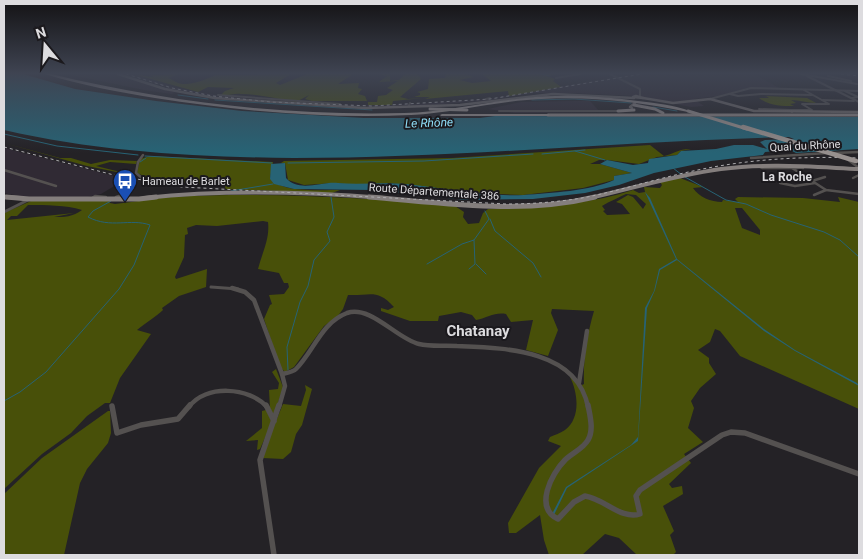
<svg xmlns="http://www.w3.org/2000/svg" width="863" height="559" font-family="Roboto,sans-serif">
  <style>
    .built { fill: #302a34 }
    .green { fill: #485009; fill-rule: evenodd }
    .water { fill: #276375 }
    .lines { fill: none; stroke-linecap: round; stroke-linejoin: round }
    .stream { stroke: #276375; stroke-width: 1 }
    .minor-far4 { stroke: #545150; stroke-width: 2 }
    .minor-far3 { stroke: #545150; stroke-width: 2.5 }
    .minor-far2 { stroke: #545150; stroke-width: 3 }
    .minor-far1 { stroke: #545150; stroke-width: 4.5 }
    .minor { stroke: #545150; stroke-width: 5.5 }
    .secondary { stroke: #6f6a69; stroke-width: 2.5 }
    .primary-far1 { stroke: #847e7d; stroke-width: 4 }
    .primary { stroke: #847e7d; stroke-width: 5 }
    .trunk { stroke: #8e8786; stroke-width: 3 }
    .motorway { fill: #97908e; fill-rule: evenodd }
    .rail { stroke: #adacaf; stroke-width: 1; stroke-dasharray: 3 3; stroke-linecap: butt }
    .motorway-bridge-far1 { stroke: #97908e; stroke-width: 3 }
    .motorway-bridge { stroke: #97908e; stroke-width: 4.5 }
    .labels { text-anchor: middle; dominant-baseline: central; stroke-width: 4; stroke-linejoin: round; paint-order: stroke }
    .far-street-label { font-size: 11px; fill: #dddcdf; stroke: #1b191d }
    .far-poi-label { font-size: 11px; fill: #dddcdf; stroke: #1b191d; text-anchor: start }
    .far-water-label { font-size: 12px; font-style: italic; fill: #8eddf7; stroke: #1b191d }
    .far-neighbourhood-label { font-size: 12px; font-weight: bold; fill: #dddcdf; stroke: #1b191d }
    .neighbourhood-label { font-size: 15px; font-weight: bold; fill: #dddcdf; stroke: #1b191d }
  </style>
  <rect width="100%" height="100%" fill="#242226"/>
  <!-- built -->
  <g class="built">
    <path d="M66,74H113L176,93L171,94L144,90Z"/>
    <path d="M124,74H131L173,87L209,94L258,100L354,105L416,104L489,99L632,74H754L779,88H747L718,96L694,99L704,106L691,107L633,96L571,93H534L482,101L431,105L355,106L226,98L171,89Z"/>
    <path d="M573,101H590L600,112L515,113L488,109L521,102Z"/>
    <path d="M4,148L126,179L101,194L88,197L34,198L8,194L4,193Z"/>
  </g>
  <!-- green -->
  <g class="green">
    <path d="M133,74L152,77L153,76L150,75L178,74L168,78C172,79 173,81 176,82C187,88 206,79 216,75L291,74L276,83L280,85L305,75L304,74H353L338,84L359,83L358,88L362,89L358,94L365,96L367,101H312L305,99L309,95L296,102C277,99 261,94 241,94C234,93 229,96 221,95L225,91L234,88L208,87L198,92Z"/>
    <path d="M378,74H390V81L399,80L405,74H418L421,79L400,97L408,99L423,98L393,101L392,105H368V102H377L378,96L386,95L393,90L387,88L398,81L379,82L387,76Z"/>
    <path d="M445,74H466L473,77L460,80L472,83L491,81L482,74H559L546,76L555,79L553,81L561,87L509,96L508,91L425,99L430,97H414L420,95V93L417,92L428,89L429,79L444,78L446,77Z"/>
    <path d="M766,96L807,98L816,103C807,103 800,100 791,100L796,103L790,104L794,106C781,106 770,106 759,98H769Z"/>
    <path d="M4,143L60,158H71L91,164L110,160L137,161L136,164L110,162L96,166L141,177L87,166Z"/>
    <path d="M650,145L664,156C673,154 681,148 691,149L681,151L677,155L657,157L639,164L607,160H599L590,164H600L632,173L614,176V180L583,188L523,195L475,193L390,183L351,185L336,183L304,185L288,180L285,163H281L284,161L452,158Z"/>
    <path d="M150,156L273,162L270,178C280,193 322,190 340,190L332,193L226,189L224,185L171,182L142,178L144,176L137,173L140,159Z"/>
    <path d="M680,178L703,187L693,188C699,197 711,202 722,202L723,200L738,202L735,199L738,197L803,198L840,202L838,197L859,202V409L740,356L720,331L715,329L710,342L698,350L709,358V363L716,374L700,388L691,401L694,408L688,428L703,442L684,454L691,463L669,484L672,488L682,486L683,494L663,506L674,531L670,535L676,552L674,554L637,555L619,538L605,534L582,555H549L544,540L540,515L516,533H509L508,523L539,468L561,446L548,441L550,437C554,435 561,433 565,430C581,418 578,393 570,377L572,376L580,386L584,384C583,359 587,335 594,311L552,309L551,313L558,330L548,356L526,350L533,320L511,322L506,314C494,312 488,318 476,320L472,315L461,312L439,316L438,321H410L381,311V308L388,310L394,307C377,288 370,296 348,295L343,309L337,317L324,326L294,367L285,372L280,367L264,319L270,305L272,304L269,295L284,294L289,287L288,283H284L279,273L258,269C262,253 270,239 268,222L263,221L217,226L196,225L187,228L188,234L185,235L184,257L175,277L176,279L207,269L206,287L179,296L162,308L163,310C156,317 145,323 137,330L151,334L120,378L110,403H105L87,416L71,433L42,454L4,489V213L31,201H109L110,203L115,204C134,202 153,198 172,197C266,192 361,197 455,206L464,212L463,217L468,224L479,223L483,213L488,209C536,208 587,205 633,190L639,193L645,192L644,187L660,188L662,185L660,182ZM626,194L636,195L646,204L643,209L633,197L628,195L616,202L622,204L630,214L607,215L603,211L605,210L602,206C610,201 618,198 626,194ZM28,205C47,205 65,205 82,210C73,217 64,217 54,217L74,213L7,220L11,216H17ZM735,208H742L760,230V235L742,228Z"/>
    <path d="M276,369L283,387L274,416L270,408L269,390L278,389L279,383L272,372Z"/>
    <path d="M305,385L312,389L302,425L296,434L291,452L283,459L263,458L267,443L283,404L301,406L306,390Z"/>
    <path d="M266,410L272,422L260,449L257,450L258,440L246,441L262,428V411Z"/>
    <path d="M108,411H110L111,433L108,443L87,469L80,483L64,555H4V494L42,458Z"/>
  </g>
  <!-- water -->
  <g class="water">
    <path d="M4,74H23L75,89L156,101L242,111L364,118H480L495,116L859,117V149L796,153L790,150L765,152L763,155L711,161L654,173L619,185L585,193L533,199L466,200L372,190L294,189L274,184L270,179L271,164L285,163L286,178C299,193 322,181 338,183C360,185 383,182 406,184C445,188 484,197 524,195C551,193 590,191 614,180V176L632,173L600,164L607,160L633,165L648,163L649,159L677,155L681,151L716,149L734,145H753L767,149L760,142L765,140L794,139L789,137C624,141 460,158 294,158C197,157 99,152 4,130Z"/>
    <path d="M645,192L650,198L677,259L764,329L795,350L857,383L859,386L795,351L764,331L677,260L660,270L655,290L647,308L638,441L567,488L554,515L552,514L566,487L631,445L638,437L645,308L654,291L659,269L676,259Z"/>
  </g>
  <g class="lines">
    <!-- stream -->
    <g class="stream">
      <path d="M542,74L549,76"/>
      <path d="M178,95L208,99"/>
      <path d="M215,100L372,110"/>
      <path d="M532,100L574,99L631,103"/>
      <path d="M653,107L677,111"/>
      <path d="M4,134L57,146L138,155"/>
      <path d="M575,151L605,160"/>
      <path d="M542,154L585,150"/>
      <path d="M145,156L272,163"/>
      <path d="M140,162L146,158"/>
      <path d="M288,163L424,161L533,154"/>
      <path d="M673,168L682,175"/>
      <path d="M685,177L726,200L746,204L771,215L824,232L840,240L859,257"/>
      <path d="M231,191L273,184"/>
      <path d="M490,219L495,231L533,263L541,277"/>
      <path d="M427,264L462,244L474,240L489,219L485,211"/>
      <path d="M476,264L486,274"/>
      <path d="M469,269L475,264L474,240"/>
      <path d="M288,370L287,347L300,302L308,286L314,260L330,241L327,232L334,217L331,197"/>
      <path d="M4,401L20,392L46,372L119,289L134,265L150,225C130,218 111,229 88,217L93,211L111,201"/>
    </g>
    <!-- minor-far4 -->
    <g class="minor-far4">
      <path d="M610,74L640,89V96"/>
      <path d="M801,74L857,84"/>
      <path d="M807,76L859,102"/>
      <path d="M828,76L851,81"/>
      <path d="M556,78L580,74"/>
      <path d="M845,91L858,97L852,98"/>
      <path d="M730,94L738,96L761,94L812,95"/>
      <path d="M218,95L340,104"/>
      <path d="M486,99L490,98"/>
      <path d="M710,99L751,88L859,91"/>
      <path d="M823,100L854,101"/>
      <path d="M409,105L410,103"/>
      <path d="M759,109L790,110"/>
      <path d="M499,111H620"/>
      <path d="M792,112L790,110H812L802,104H829L804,90"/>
    </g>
    <!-- minor-far3 -->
    <g class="minor-far3">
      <path d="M834,153L859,152"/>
      <path d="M751,158L827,153"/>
      <path d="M847,159L859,168"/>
      <path d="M758,166L762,168H803"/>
      <path d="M789,166L826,190L859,194"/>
      <path d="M4,170L56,186"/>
      <path d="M142,178L136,173L138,162L143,155"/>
      <path d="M853,178L859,175"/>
      <path d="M812,181L825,177"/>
      <path d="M780,183L795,186L815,183"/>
      <path d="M814,195L826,190"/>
      <path d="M116,197L122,195L136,181"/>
      <path d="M92,198L95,196L106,197"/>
    </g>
    <!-- minor-far2 -->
    <g class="minor-far2">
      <path d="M4,212L28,200"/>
      <path d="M211,287L238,289"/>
    </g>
    <!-- minor-far1 -->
    <g class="minor-far1">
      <path d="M232,288L245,292L254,300L282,374C286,373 293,372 296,369C314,351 321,323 347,313C371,305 397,339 419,344C431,347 445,345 457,346C504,348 577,349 588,407"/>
      <path d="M579,383L587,331"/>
      <path d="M189,407C205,384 250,387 267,407"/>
      <path d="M279,407L285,386L282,374"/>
    </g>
    <!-- minor -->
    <g class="minor">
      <path d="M266,405L274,421"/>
      <path d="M588,405C590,416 594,430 588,440C583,449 572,453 565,460C551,474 534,508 558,519L574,502L585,496C605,499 621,520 640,514L636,496L640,490L722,435L731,432L745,433L859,474"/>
      <path d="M112,406L117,433L141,425L178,419L190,405"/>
      <path d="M274,555L260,460L279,405"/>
    </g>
    <!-- secondary -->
    <g class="secondary">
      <path d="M118,74L165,89L215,98L365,108L460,105L553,94L634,98"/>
      <path d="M636,96L643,98L633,97Z"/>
      <path d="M643,98L673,103L710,99L754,111L859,112"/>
      <path d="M632,108L630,107L635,103"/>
    </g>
    <!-- primary-far1 -->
    <g class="primary-far1">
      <path d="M4,197L21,198"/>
      <path d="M145,198C220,190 308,192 384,198"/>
      <path d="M590,198C633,188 677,175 721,169C766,163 813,167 859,169"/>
    </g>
    <!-- primary -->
    <g class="primary">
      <path d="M6,197L29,199H139L156,197"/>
      <path d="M369,197C444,203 521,215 595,197"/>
    </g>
    <!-- trunk -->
    <g class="trunk">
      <path d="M634,105L655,109L663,113"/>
      <path d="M618,111L634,110"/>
      <path d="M548,115H859"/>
    </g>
    <!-- motorway -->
    <g class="motorway">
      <path d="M45,74H51C167,102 285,116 404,113C445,112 484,102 525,98C562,94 600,96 638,101C654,103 675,105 690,111L688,112C635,101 581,95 527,100C488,103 450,113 411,115C326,119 239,111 155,98C119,92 80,85 45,74Z"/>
      <path d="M442,114H548L550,115L548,116H441L440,115Z"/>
    </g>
    <!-- rail -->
    <g class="rail">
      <path d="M126,74L172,88L213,96L271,102L372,106L490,99L642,74"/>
      <path d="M841,74L859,76"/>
      <path d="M4,147L114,175L182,187L506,204C532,204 557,202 582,198C619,191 655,179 693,171C748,159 803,156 859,158"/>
    </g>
    <!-- motorway-bridge-far1 -->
    <g class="motorway-bridge-far1">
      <path d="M430,109L467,110"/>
      <path d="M688,111L747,129"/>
    </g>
    <!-- motorway-bridge -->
    <path class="motorway-bridge" d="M743,127L856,161"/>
  </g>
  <!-- sky -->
  <linearGradient id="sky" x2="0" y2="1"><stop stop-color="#141315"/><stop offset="0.48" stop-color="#3f4452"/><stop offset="1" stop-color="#3f4452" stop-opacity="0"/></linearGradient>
  <rect width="863" height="153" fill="url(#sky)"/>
  <!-- icons -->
  <defs>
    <g id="bus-pin" transform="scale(1.25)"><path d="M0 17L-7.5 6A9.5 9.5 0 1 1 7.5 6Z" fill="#1a4fb4" stroke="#1b191d"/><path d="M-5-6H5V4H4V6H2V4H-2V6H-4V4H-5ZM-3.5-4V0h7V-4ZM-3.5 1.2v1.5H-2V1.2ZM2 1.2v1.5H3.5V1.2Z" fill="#fff"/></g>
  </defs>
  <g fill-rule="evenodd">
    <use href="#bus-pin" x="125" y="181"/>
  </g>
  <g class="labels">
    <!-- far-street labels -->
    <g class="far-street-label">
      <text transform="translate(805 146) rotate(-3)">Quai du Rhône</text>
      <text transform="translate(434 192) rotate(4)">Route Départementale 386</text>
    </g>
    <!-- far-poi labels -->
    <g class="far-poi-label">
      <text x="142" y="181">Hameau de Barlet</text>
    </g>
    <!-- far-water labels -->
    <g class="far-water-label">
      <text transform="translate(429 123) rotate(-2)">Le Rhône</text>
    </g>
    <!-- far-neighbourhood labels -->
    <g class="far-neighbourhood-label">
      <text x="787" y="177">La Roche</text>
    </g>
    <!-- neighbourhood labels -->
    <g class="neighbourhood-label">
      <text x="478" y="331">Chatanay</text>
    </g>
  </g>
  <!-- border -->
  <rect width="863" height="559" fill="none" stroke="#dddcdf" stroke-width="10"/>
  <!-- north arrow -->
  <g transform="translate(45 45) rotate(342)" stroke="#1b191d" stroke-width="4" paint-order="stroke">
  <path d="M0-4L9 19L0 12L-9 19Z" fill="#dddcdf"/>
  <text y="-8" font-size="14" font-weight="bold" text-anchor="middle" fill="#dddcdf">N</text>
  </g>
</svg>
